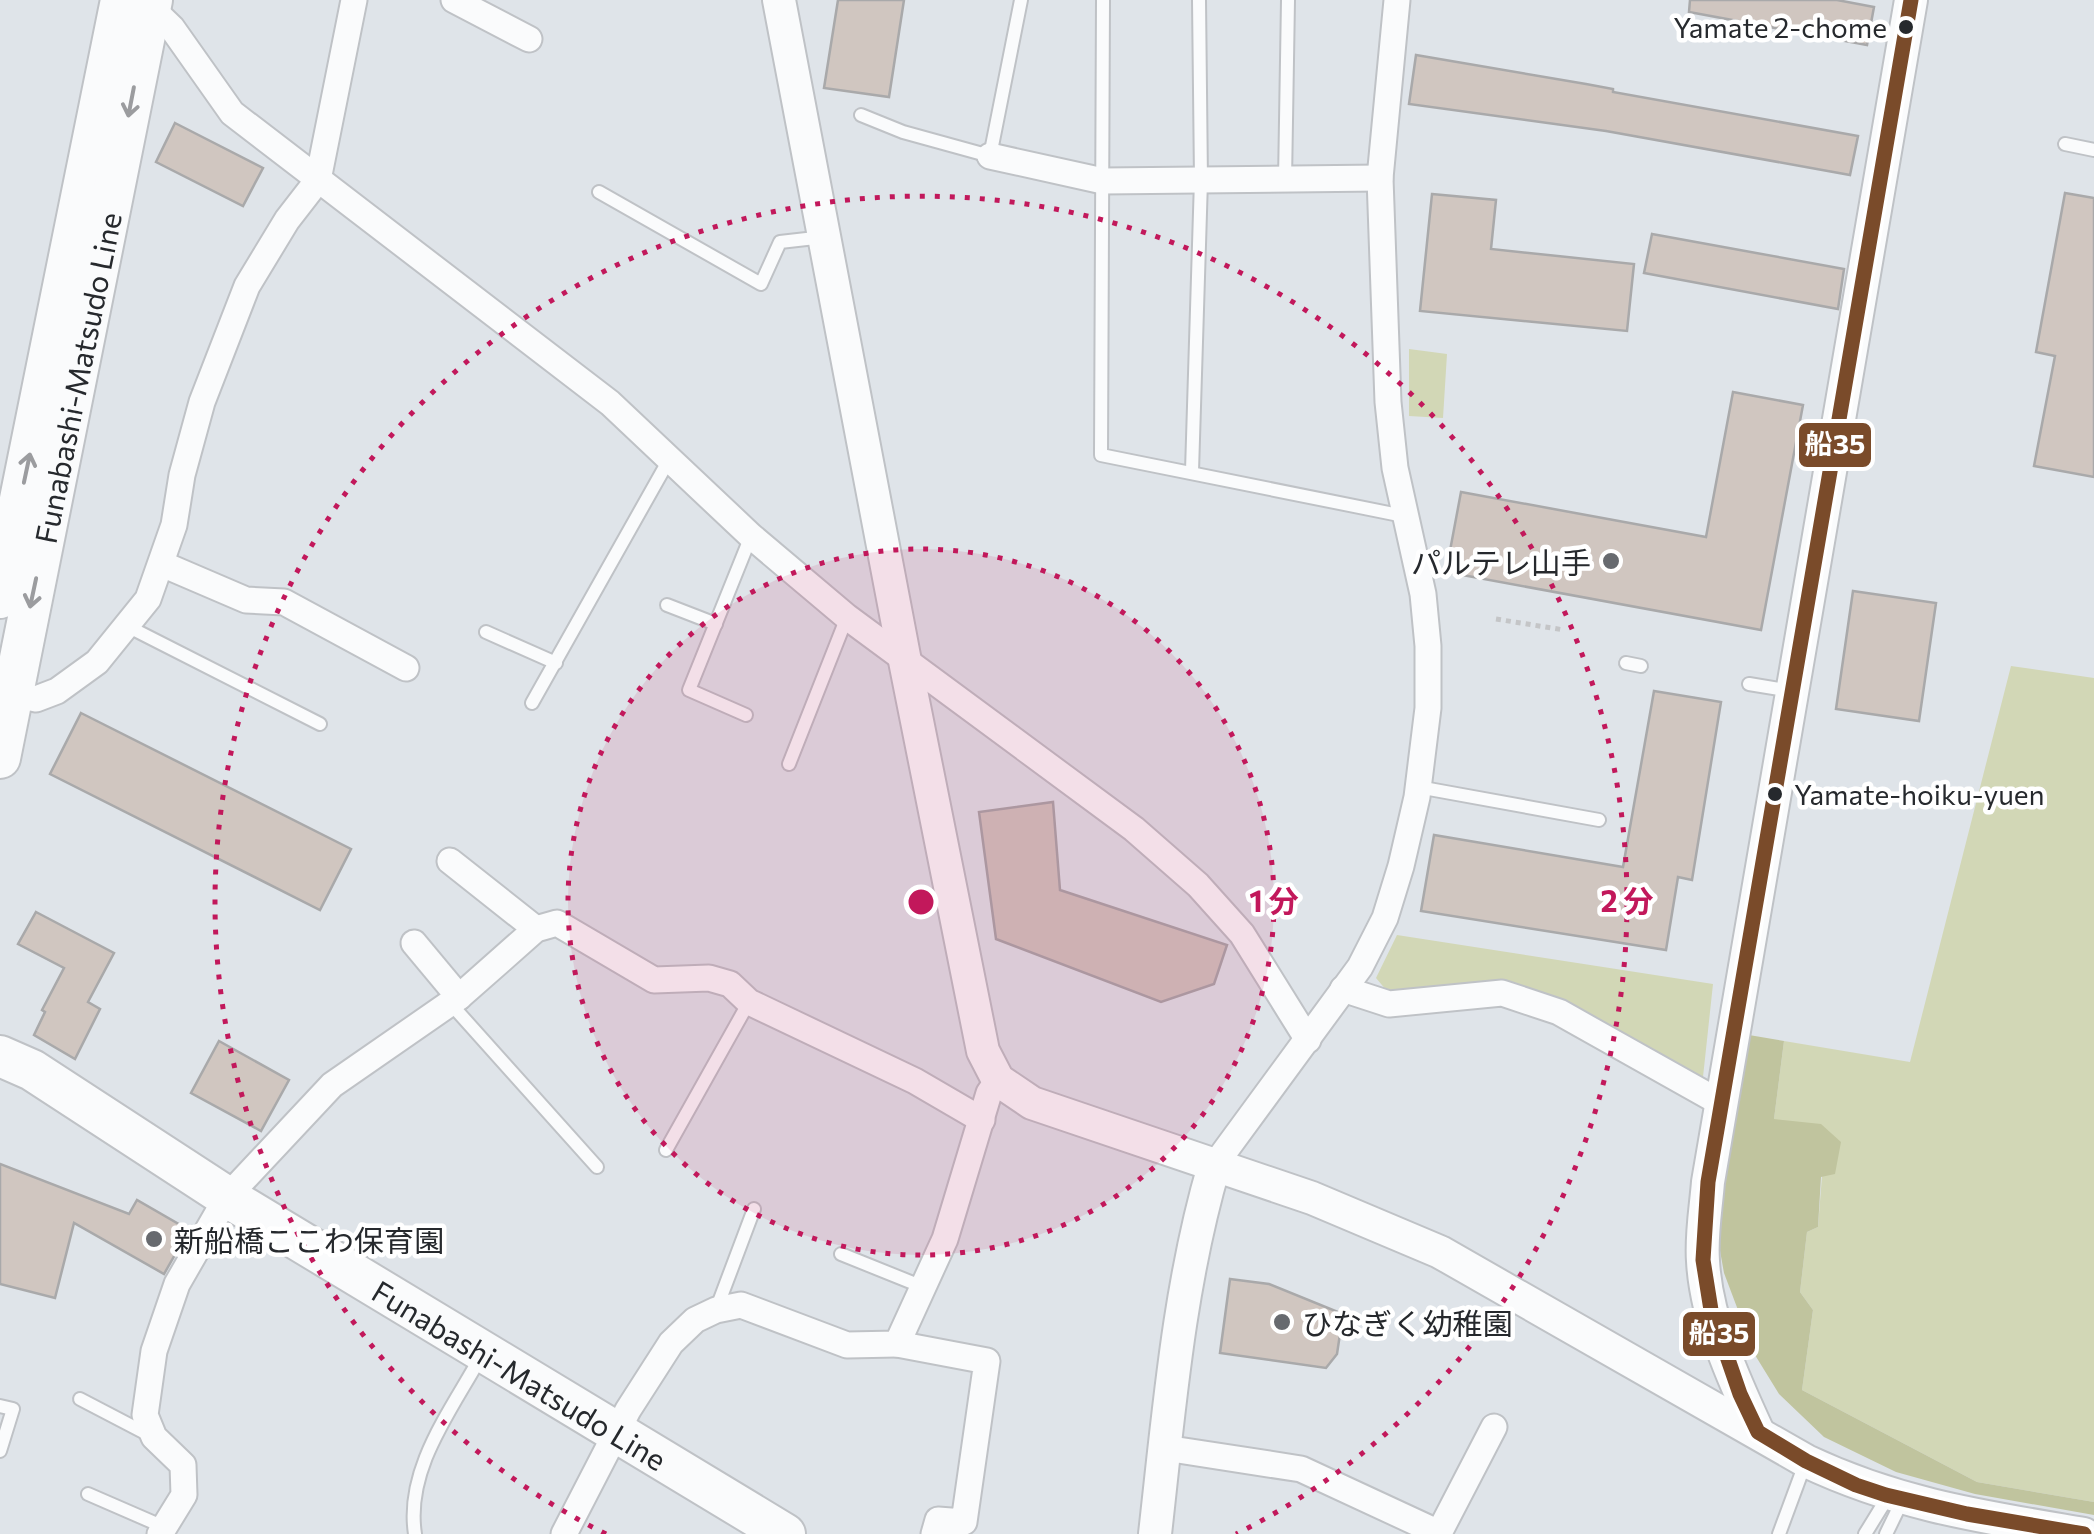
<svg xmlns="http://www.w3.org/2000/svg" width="2094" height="1534" font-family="Commissioner,'Noto Sans JP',sans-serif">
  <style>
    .green { fill: #d2d7b6 }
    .forest { fill: #c0c49e }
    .building { fill: #d0c6c0; stroke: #a9a9aa; stroke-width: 2.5 }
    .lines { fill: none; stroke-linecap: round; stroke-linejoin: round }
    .service-casing { stroke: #bfc2c6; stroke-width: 16 }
    .minor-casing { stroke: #bfc2c6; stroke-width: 29 }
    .tertiary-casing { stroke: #bfc2c6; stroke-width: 36 }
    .primary-casing { stroke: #bfc2c6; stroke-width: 44 }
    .path { stroke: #c4c5c7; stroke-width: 5; stroke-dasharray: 5 5; stroke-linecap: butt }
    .service { stroke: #fafbfc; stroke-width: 12 }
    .minor { stroke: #fafbfc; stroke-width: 25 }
    .tertiary { stroke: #fafbfc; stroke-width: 32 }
    .primary { stroke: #fafbfc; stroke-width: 40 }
    .bus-1-casing { stroke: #fff; stroke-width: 22 }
    .bus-1 { stroke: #7a4b2a; stroke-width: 15 }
    .oneway { stroke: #9b9c9f }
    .ring { fill: none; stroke: #c2185b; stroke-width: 5; stroke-dasharray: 5 10 }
    .bus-dot { fill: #26292d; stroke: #fff; stroke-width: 4 }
    .poi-dot { fill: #676a6f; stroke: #fff; stroke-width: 4 }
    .labels { text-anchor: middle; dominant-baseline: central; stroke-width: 9; stroke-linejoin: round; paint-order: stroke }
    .bus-label { font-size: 28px; fill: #26292d; stroke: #fff; text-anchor: end }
    .street-label { font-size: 30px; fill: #26292d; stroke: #fff }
    .poi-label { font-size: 30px; fill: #26292d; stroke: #fff; text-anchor: start }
    .centre { fill: #c2185b; stroke: #fff; stroke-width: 5 }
    .ring-label { font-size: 30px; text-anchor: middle; font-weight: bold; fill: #c2185b; stroke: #fff; stroke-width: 9; stroke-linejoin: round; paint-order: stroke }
    .line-badge { stroke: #fff; stroke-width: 4 }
    .badge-label { font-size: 28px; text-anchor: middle; font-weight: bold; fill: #fff }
  </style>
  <rect width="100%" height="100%" fill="#dfe4e9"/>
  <!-- green -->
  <g class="green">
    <path d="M1409,349L1447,354L1443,418L1409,416Z"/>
    <path d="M2011,666L2094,678V1502L1977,1482L1802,1390L1813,1310L1800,1292L1807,1232L1818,1227L1822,1176L1774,1119L1784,1041L1910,1062Z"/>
    <path d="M1397,935L1713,984L1703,1077L1557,1002L1496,983L1387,991L1376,978Z"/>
  </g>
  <!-- forest -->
  <path class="forest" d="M1749,1035L1784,1041L1774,1119L1821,1124L1841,1142L1835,1174L1821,1177L1818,1227L1807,1232L1800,1292L1813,1310L1802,1390L1977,1482L2094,1502V1515L1975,1494L1896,1472L1824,1437L1779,1394L1755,1355L1724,1273L1717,1234L1722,1183Z"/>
  <!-- building -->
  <g class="building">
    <path d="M838,0H904L889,97L824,88Z"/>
    <path d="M1690,0H1837L1874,7L1867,45L1689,12Z"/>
    <path d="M1416,55L1586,84L1613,89V92L1858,136L1850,175L1606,131L1409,104Z"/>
    <path d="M175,123L263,168L243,206L156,162Z"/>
    <path d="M2065,193L2094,198V477L2034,466L2055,356L2036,352Z"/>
    <path d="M1432,194L1496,200L1491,249L1634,264L1627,331L1420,311Z"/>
    <path d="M1652,234L1844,269L1838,309L1644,273Z"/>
    <path d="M1733,392L1803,405L1761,630L1446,572L1461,492L1706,537Z"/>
    <path d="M1853,591L1936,603L1919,721L1836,709Z"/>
    <path d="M1654,691L1721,702L1692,880L1678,877L1666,950L1421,911L1434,835L1623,867Z"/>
    <path d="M81,713L351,849L320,910L50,774Z"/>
    <path d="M1053,802L1060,890L1227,945L1214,984L1161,1002L996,939L979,812Z"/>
    <path d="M36,912L114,953L88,1002L100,1009L75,1059L34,1035L45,1012L42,1010L64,968L18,944Z"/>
    <path d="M219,1041L289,1080L261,1131L191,1093Z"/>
    <path d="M0,1164L129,1214L137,1200L189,1230L164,1274L74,1223L55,1298L0,1284Z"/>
    <path d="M1230,1279L1269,1284L1343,1314L1337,1354L1326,1368L1220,1353Z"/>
  </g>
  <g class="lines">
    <!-- service casing -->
    <g class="service-casing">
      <g id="service">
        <path d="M1103,0L1101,455L1404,516"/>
        <path d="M861,115L903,132L990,156L1021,0"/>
        <path d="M2065,144L2094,150"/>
        <path d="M1285,181L1288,0"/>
        <path d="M599,192L761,284L780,242L824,237"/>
        <path d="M1192,471L1201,180L1199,0"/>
        <path d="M667,605L716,624"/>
        <path d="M127,626L320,724"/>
        <path d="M486,632L556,663"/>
        <path d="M1626,663L1641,666"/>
        <path d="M1749,684L1791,691"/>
        <path d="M532,703L670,458"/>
        <path d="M746,715L689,690L751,536"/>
        <path d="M789,764L847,617"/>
        <path d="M1418,787L1599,820"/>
        <path d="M450,1003L597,1167"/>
        <path d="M666,1150L749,1002"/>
        <path d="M841,1254L923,1287"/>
        <path d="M716,1310L754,1209"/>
        <path d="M80,1399L149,1435"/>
        <path d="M0,1406L13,1409L0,1451"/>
        <path d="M88,1494L164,1527"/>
        <path d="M415,1534C405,1470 450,1412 480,1358"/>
        <path d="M1779,1534L1806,1461"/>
        <path d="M1865,1534L1889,1495"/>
        <path d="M1886,1534L1903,1499"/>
      </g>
    </g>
    <!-- minor casing -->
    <g class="minor-casing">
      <g id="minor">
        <path d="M454,0L529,39"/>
        <path d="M145,2L172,28L232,113L610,403L751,536L847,617L1134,829L1198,885L1242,934L1308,1040"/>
        <path d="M990,156L1103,181L1380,178"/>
        <path d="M162,564L246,600L284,602L406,668"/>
        <path d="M13,694L36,699L57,691L97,662L148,599L174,525L182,475L202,402L247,286L287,220L318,180L354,0"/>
        <path d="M450,861L536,929"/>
        <path d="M414,943L459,997"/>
        <path d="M1343,989L1389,1004L1502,993L1559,1012L1721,1103"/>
        <path d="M1214,1166L1360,967L1385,918L1401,866L1417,797L1428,708V646L1423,594L1395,468L1388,402L1380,178L1397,0"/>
        <path d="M897,1344L987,1361L964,1522L938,1520L934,1534"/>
        <path d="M1165,1448L1301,1469L1439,1533L1494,1427"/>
        <path d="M160,1534L184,1495L183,1465L154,1437L145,1415L154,1351L177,1284L227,1197L332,1085L459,997L536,929L557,923L654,980L709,978L730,984L749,1002L915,1081L982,1120"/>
        <path d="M564,1534L628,1410L671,1343L695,1320L716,1310L741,1305L847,1345L897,1344L945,1239L989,1093L998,1080"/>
      </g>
    </g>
    <!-- tertiary casing -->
    <g class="tertiary-casing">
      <g id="tertiary">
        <path d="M779,0L904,656L983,1051L998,1080L1032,1103L1312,1198L1440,1252L1806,1461C1899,1505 1984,1517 2084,1534"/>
        <path d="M1758,1432C1734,1380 1706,1319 1703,1261C1701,1235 1706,1208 1708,1182L1911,0"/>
        <path d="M1155,1534C1169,1410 1179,1285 1214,1166"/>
      </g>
    </g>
    <!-- primary casing -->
    <g class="primary-casing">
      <g id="primary">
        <path d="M0,598L121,0"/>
        <path id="s1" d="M0,758L152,0"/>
        <path id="s2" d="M0,1056L32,1070L227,1197L785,1534"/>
      </g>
    </g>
    <!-- path -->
    <path class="path" d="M1496,619L1564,630"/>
    <!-- service -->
    <use href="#service" class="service"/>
    <!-- minor -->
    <use href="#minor" class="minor"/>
    <!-- tertiary -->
    <use href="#tertiary" class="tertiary"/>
    <!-- primary -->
    <use href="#primary" class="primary"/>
    <!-- bus-1 casing -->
    <g class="bus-1-casing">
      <path id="bus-1" d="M1911,0L1708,1182L1703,1260L1711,1310L1740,1394L1758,1432L1806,1461L1856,1485L1886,1495L1967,1514L2084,1534"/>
    </g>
    <!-- bus-1 -->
    <use href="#bus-1" class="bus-1"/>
  </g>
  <!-- one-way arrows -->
  <defs><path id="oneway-shaft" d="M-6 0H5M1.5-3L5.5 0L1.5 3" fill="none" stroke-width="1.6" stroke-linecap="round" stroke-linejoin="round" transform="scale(2.5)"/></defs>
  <g class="oneway">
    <use href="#oneway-shaft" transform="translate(131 102) rotate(101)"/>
    <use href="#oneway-shaft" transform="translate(27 468) rotate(-78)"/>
    <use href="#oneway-shaft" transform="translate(33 593) rotate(102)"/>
  </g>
  <!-- distance rings -->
  <circle cx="921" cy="902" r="353" fill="#c2185b" fill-opacity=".12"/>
  <g class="ring">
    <circle cx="921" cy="902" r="353"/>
    <path d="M606 1534A706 706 0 1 1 1236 1534"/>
  </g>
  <!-- markers -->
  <g class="bus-dot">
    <circle cx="1906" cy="27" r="9"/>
    <circle cx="1775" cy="794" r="9"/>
  </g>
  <g class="poi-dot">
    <circle cx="1611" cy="561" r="10"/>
    <circle cx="154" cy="1239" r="10"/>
    <circle cx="1282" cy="1322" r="10"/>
  </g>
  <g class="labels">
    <!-- bus labels -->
    <g class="bus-label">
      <text x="1887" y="27">Yamate 2-chome</text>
      <text x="1794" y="794" text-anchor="start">Yamate-hoiku-yuen</text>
    </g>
    <!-- street labels -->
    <g class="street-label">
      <text stroke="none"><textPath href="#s1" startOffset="388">Funabashi-Matsudo Line</textPath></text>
      <text stroke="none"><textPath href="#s2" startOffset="610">Funabashi-Matsudo Line</textPath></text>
    </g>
    <!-- poi labels -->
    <g class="poi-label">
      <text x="1591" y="561" text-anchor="end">パルテレ山手</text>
      <text x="174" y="1239">新船橋ここわ保育園</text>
      <text x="1302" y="1322">ひなぎく幼稚園</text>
    </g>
  </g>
  <circle cx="921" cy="902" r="15" class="centre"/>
  <g class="ring-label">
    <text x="1274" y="912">1 分</text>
    <text x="1627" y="912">2 分</text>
  </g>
  <g class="line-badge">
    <rect x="1797" y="421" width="76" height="48" rx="10" fill="#7a4b2a"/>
    <rect x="1681" y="1310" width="76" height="48" rx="10" fill="#7a4b2a"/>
  </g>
  <g class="badge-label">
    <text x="1835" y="454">船35</text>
    <text x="1719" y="1343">船35</text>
  </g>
</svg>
